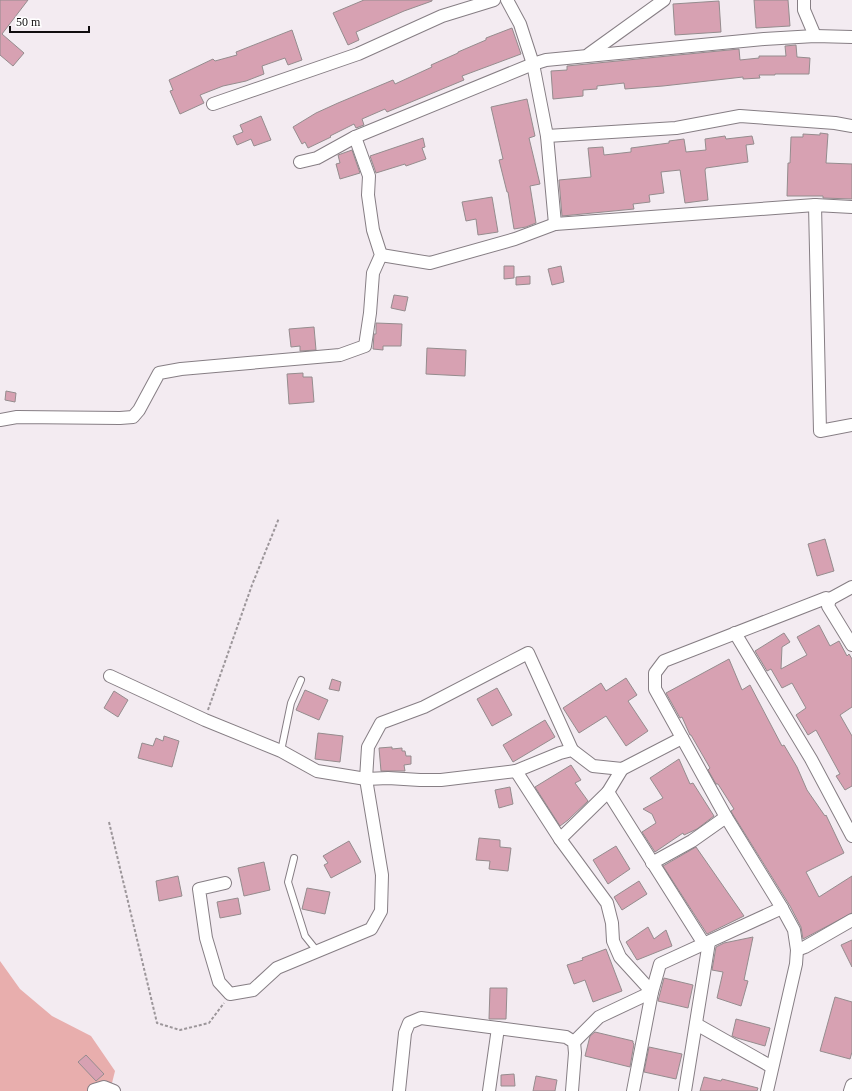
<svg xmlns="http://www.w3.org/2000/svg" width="852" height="1091" font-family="Georgia,serif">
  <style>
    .forest { fill: #e8aead }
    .building { fill: #d7a1b2; stroke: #958c8e }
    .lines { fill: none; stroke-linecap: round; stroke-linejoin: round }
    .service-casing { stroke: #867e84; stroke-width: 8 }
    .minor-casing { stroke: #867e84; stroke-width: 14 }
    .path { stroke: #9c969a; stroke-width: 2; stroke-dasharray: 3 2; stroke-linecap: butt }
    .service { stroke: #fff; stroke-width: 6 }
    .minor { stroke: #fff; stroke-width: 12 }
  </style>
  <rect width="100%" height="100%" fill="#f3ebf1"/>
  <!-- forest -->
  <path class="forest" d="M0,961L20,989L52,1016L91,1036L115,1071L110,1091H0Z"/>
  <!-- building -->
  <g class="building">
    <path d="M0,0H28L2,34L24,53L13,66L0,55Z"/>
    <path d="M364,0H432V1L404,11L356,32L359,40L348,45L333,13Z"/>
    <path d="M754,0H788L790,26L756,28Z"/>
    <path d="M719,1L721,32L675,35L673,4Z"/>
    <path d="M512,28L521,54L462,76L464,80L387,112L385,109L362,119L364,125L356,128L354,124L330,136L331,137L308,148L305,142L302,144L293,127L316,113L338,103L393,80L395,84L432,67L431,65L458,53V52L486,40V38Z"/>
    <path d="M292,30L302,60L288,65L285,58L262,66L264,74L246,81L223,86L200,95L204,103L180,114L170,91L173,90L169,80L213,59L215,61L237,55L236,52Z"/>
    <path d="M796,45L797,57L810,58L809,74H775V75H759L760,78L743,79V77L663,86L625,89L624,83L597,86V89L583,90V96L553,99L551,71L567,70V66L739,49L740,60L759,58V56H786L785,46Z"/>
    <path d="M527,99L535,136L529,138L540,184L530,186L536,223L526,227L514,229L508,192H507L499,160L503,159L491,107Z"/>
    <path d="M261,116L271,140L254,146L251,139L237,145L233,136L243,132L240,125Z"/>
    <path d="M820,133L828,134L826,163L852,164V199L823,198V196H787L788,163H790L791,137H803V134L820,135Z"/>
    <path d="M725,136L726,139L752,136L754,144L746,145L748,162L706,168L705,170L708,200L685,203L680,170L661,172L664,193L649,195L650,202L633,204L634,209L562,216L559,180L591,177L588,148L603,147L604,155L631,152V148L669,143V141L684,139L686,152L706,150L705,139Z"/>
    <path d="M423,138L425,147L422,148L426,159L406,166L405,164L376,173L370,156Z"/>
    <path d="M352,150L360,173L340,179L336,164L340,163L338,155Z"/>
    <path d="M492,197L498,232L478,235L476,219L466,221L462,202Z"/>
    <path d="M504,266H514V278L504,279Z"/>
    <path d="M561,266L564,282L552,285L548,269Z"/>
    <path d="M530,276V284L516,285V277Z"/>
    <path d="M394,295L408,297L405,311L391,308Z"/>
    <path d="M376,323L402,324L401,346H383V350L373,349L374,334H376Z"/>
    <path d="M314,327L316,350L300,351V346L291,347L289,329Z"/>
    <path d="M427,348L466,350L465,376L426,374Z"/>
    <path d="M303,373V377H312L314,402L289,404L287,374Z"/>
    <path d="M6,391L16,393L15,402L5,400Z"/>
    <path d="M825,539L834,571L817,576L808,544Z"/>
    <path d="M819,625L830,646L839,641L847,656L849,654L852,659V707L840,715L852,736V786L845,790L836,776L840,774L816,730L808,735L796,715L806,708L792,683L782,688L771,669L767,671L755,651L784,633L790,642L782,647L781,669L807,655L797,637Z"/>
    <path d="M729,659L742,690L750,685L782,746L784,745L797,767L807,790L825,816L826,815L844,853L806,872L819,897L852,876V913L803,939L801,927L790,906L732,813L731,811L734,809L718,784H716L708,770L710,768L691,735H690L682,717L680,718L666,693Z"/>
    <path d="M626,678L637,695L628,701L648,731L626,746L606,716L579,733L563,708L601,683L606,691Z"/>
    <path d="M332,679L341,682L339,691L329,689Z"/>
    <path d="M497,688L512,715L492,726L477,699Z"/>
    <path d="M305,690L328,700L319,720L296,710Z"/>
    <path d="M114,691L128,700L118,717L104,708Z"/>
    <path d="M545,720L555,737L513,762L503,745Z"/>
    <path d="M318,733L343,736L340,762L315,759Z"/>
    <path d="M164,736L179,741L172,767L138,758L142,743L153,746L156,738L163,741Z"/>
    <path d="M392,747V749L402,748V751H405L406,756H411V764L404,765L405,771H381L379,748Z"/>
    <path d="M679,759L690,784L693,783L714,816L697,829L684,835L683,833L655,852L642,832L656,823L652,814L643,809L663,798L650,778Z"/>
    <path d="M571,765L581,780L575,783L588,801L568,820L560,826L535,787Z"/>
    <path d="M510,787L513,804L499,808L495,790Z"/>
    <path d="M479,838L500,840V847L511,848L508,871L489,869L490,861L476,860Z"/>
    <path d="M349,841L361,862L331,878L324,865L328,863L323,856Z"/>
    <path d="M616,846L630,869L608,884L593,860Z"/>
    <path d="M696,847L744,916L707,934L663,866Z"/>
    <path d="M264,862L270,890L244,896L238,868Z"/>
    <path d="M178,876L182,896L159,901L156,881Z"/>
    <path d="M639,881L647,894L622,910L614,897Z"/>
    <path d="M307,888L330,892L325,914L302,909Z"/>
    <path d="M238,898L241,914L220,918L217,902Z"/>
    <path d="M648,927L654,939L666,930L672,946L637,960L626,942Z"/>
    <path d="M753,937L744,980L748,981L741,1006L717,998L723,972L712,970L716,947L724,943Z"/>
    <path d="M852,940V967L841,945Z"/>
    <path d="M606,949L622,991L593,1002L585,980L574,984L567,965L583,960L582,958Z"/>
    <path d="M664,978L693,985L688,1008L658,1001Z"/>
    <path d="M490,988H507L506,1019H489Z"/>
    <path d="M835,997L852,1002V1052L850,1059L820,1051Z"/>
    <path d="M736,1019L770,1028L765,1046L737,1038L732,1036Z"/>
    <path d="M595,1032L633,1041V1043L634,1044L630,1067L585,1056L590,1036Z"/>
    <path d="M649,1047L682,1054L676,1079L644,1072Z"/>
    <path d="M86,1055L104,1074L96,1081L78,1062Z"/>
    <path d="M514,1074L515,1086H501V1075Z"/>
    <path d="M536,1076L557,1080L555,1091H533Z"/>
    <path d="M704,1077L721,1081L722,1079L758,1088L757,1091H700Z"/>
  </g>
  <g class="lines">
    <!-- service casing -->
    <g class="service-casing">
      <g id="service">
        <path d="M281,751L291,703L301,680"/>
        <path d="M294,858L288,882L305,936L317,951"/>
      </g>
    </g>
    <!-- minor casing -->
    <g class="minor-casing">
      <g id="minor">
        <path d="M507,0L520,24L533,64L547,136L555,224"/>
        <path d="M804,0V10L815,36"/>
        <path d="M589,54L664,0"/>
        <path d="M213,104L358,54L442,16L494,0"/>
        <path d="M547,136L676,128L740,116L835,123L852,126"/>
        <path d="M300,162L317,158L355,137L533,64L546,60L764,39L815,36L852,37"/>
        <path d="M852,207L815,205L820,431L852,425"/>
        <path d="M381,255L430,263L515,239L555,224L815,205"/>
        <path d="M0,420L17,417L120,418L133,417L139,410L159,373L181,369L340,355L365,346L370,313L373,273L381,255L373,230L368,195L369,176L355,137"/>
        <path d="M830,599L852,587"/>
        <path d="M735,633L811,759L852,836"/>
        <path d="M110,676L205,720L281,751L317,771L366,779L388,778L420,780H441L516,771L560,753L572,750L593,766L622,769L682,738"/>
        <path d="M516,771L560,839L607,903L612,923L613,941L620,957L652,992L599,1017L574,1042"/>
        <path d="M608,792L704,944"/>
        <path d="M560,839L608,792L622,769"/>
        <path d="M652,863L692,841L726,817"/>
        <path d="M225,883L199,889L206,938L219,982L230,994L253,990L277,968L371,929L381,911L382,875L366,779L368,747L381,723L424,707L528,653L572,750"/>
        <path d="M797,950L805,947L852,920"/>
        <path d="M696,1024L772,1067"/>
        <path d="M94,1090L104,1087L114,1091"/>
        <path d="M399,1091L405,1033L409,1023L421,1018L566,1037L574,1042L575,1053L572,1091"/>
        <path d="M489,1091L498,1028"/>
        <path d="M633,1091L652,992L660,964L782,908"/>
        <path d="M685,1091L709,942"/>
        <path d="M767,1091L796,964L797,950L794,930L782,908L726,817L655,689V673L664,661L826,598L830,599L828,606L852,645"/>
        <path d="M850,1091L852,1085"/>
      </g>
    </g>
    <!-- path -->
    <g class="path">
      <path d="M208,710L252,585L279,518"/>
      <path d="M109,822L157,1023L180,1030L209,1023L224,1003"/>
    </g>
    <!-- service -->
    <use href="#service" class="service"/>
    <!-- minor -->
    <use href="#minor" class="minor"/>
  </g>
  <!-- scale -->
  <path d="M10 26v6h79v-6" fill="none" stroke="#100d0f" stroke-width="2"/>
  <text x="16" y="26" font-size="12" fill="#100d0f" stroke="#ffffff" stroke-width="3" paint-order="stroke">50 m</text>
</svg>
